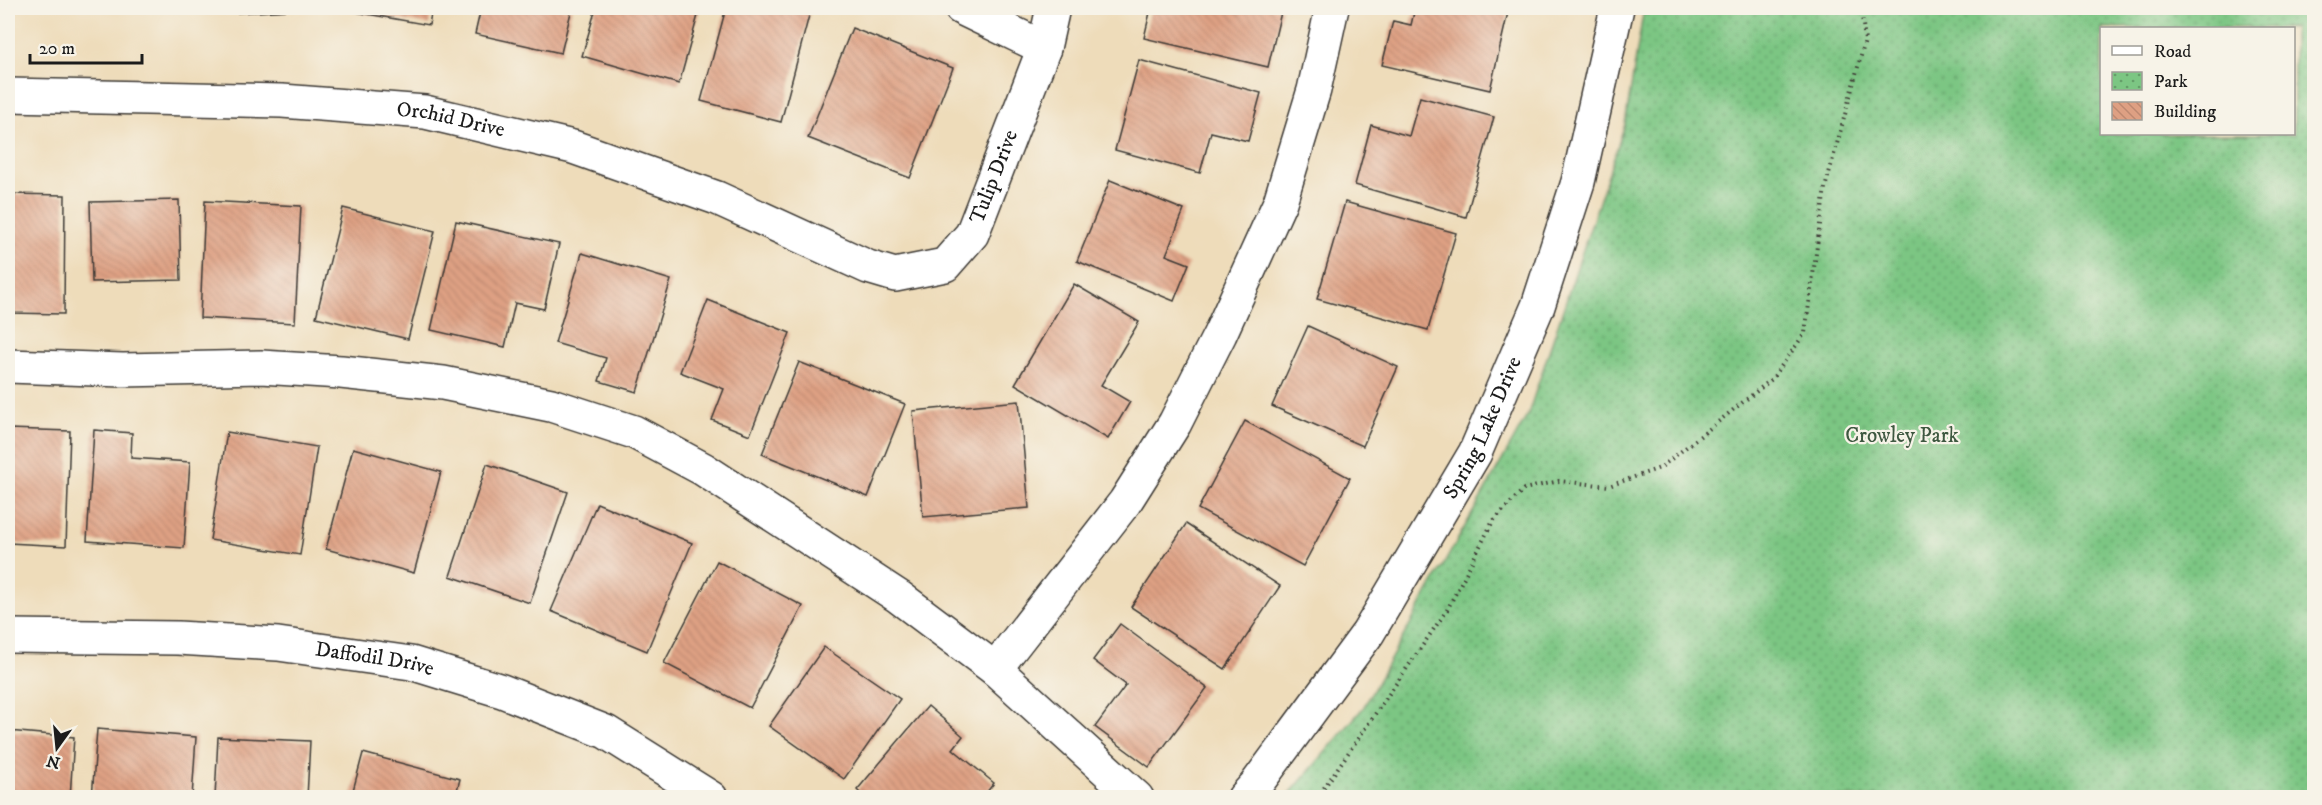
<svg xmlns="http://www.w3.org/2000/svg" width="2322" height="805" font-family="'IM FELL DW Pica',serif">
  <style>
    .park { fill: url(#park-dots); stroke: #4c7150; stroke-width: 1.5; fill-rule: evenodd }
    .building { fill: url(#building-back-hatch) }
    .lines { fill: none; stroke-linecap: round; stroke-linejoin: round }
    .minor-casing { stroke: #3c3934; stroke-width: 36 }
    .path { stroke: #3c3934; stroke-width: 4; stroke-dasharray: 1.5 4.5; stroke-linecap: butt }
    .minor { stroke: #fff; stroke-width: 33 }
    .labels { text-anchor: middle; dominant-baseline: central; stroke-width: 4.5; stroke-linejoin: round; paint-order: stroke }
    .street-label { font-size: 21px; fill: #1c1c1c; stroke: #f7f3e8 }
    .park-label { font-size: 21px; fill: #3e5840; stroke: #f7f3e8 }
  </style>
  <defs>
    <pattern id="park-dots" width="8" height="8" patternUnits="userSpaceOnUse" patternTransform="scale(1.5)"><rect width="8" height="8" fill="#7cc683"/><path d="M2 2h.1M6 6h.1" fill="none" stroke="#65a06a" stroke-width="1.8" stroke-linecap="round"/></pattern>
    <pattern id="building-back-hatch" width="6" height="6" patternUnits="userSpaceOnUse" patternTransform="scale(1.5)"><rect width="6" height="6" fill="#dea083"/><path d="M-1 5l2 2M0 0l6 6M5-1l2 2" fill="none" stroke="#be8971"/></pattern>
  </defs>
  <rect width="100%" height="100%" fill="#f7f3e8"/>
  <filter id="ink" filterUnits="userSpaceOnUse"><feTurbulence type="fractalNoise" baseFrequency=".0167" numOctaves="2"/><feDisplacementMap in="SourceGraphic" scale="12" xChannelSelector="R" yChannelSelector="G"/><feConvolveMatrix kernelMatrix="1 2 1 2 8 2 1 2 1" color-interpolation-filters="sRGB"/></filter>
  <filter id="wash" filterUnits="userSpaceOnUse"><feTurbulence type="fractalNoise" baseFrequency=".008" numOctaves="4" result="noise"/><feDisplacementMap in="SourceGraphic" scale="24" xChannelSelector="R" yChannelSelector="G"/><feGaussianBlur stdDeviation="1.35" result="paint"/><feColorMatrix in="noise" values="0 0 0 0 0 0 0 0 0 0 0 0 0 0 0 0 0 1.4 0 .05"/><feComposite in="paint" operator="in"/></filter>
  <g filter="url(#wash)">
    <rect width="100%" height="100%" fill="#eedcba"/>
    <!-- park -->
    <path class="park" d="M1644,8H2314V797H1287L1363,708L1528,414L1625,124ZM2102,28H2294V134H2102Z"/>
    <g id="blocks">
      <!-- building -->
      <g class="building">
        <path d="M148,8H203V12L148,9Z"/>
        <path d="M236,8H307V9L236,13Z"/>
        <path d="M345,8H432L429,25L345,10Z"/>
        <path d="M481,8H572L561,53L475,34Z"/>
        <path d="M596,8H700L679,84L582,56Z"/>
        <path d="M726,8H811L781,122L701,101Z"/>
        <path d="M1151,8H1282L1268,67L1144,38Z"/>
        <path d="M1415,8H1509L1490,90L1382,65L1393,21L1411,25Z"/>
        <path d="M852,28L953,68L910,178L808,138Z"/>
        <path d="M1139,60L1261,93L1248,141L1211,132L1200,173L1115,150Z"/>
        <path d="M1420,97L1494,117L1466,217L1355,185L1371,125L1409,136Z"/>
        <path d="M1110,180L1184,210L1166,255L1189,264L1174,301L1077,261Z"/>
        <path d="M8,194L65,195L64,314L8,313Z"/>
        <path d="M179,200L181,280L92,282L90,202Z"/>
        <path d="M205,201L301,206L295,323L200,318Z"/>
        <path d="M1345,202L1456,233L1428,330L1317,299Z"/>
        <path d="M343,208L435,231L408,339L316,317Z"/>
        <path d="M456,221L559,244L544,309L515,303L505,347L431,330Z"/>
        <path d="M582,253L671,280L637,392L599,381L606,358L555,343Z"/>
        <path d="M1074,284L1139,322L1101,385L1130,402L1108,439L1015,384Z"/>
        <path d="M708,300L790,333L750,435L712,420L724,389L680,372Z"/>
        <path d="M1308,326L1398,367L1363,446L1272,406Z"/>
        <path d="M799,362L905,404L868,497L762,454Z"/>
        <path d="M1019,401L1029,508L923,517L913,411Z"/>
        <path d="M1245,421L1350,478L1303,566L1198,509Z"/>
        <path d="M8,429L70,431L66,546L8,543Z"/>
        <path d="M94,430L132,433L131,458L190,462L184,548L87,541Z"/>
        <path d="M227,432L317,447L300,555L210,540Z"/>
        <path d="M353,448L441,472L414,573L326,549Z"/>
        <path d="M487,464L568,492L530,603L450,576Z"/>
        <path d="M597,503L692,543L647,651L551,611Z"/>
        <path d="M1186,524L1280,586L1225,669L1131,607Z"/>
        <path d="M717,561L803,606L750,708L664,663Z"/>
        <path d="M1120,624L1207,688L1149,767L1095,727L1126,685L1093,660Z"/>
        <path d="M824,647L900,699L844,779L769,726Z"/>
        <path d="M928,706L963,736L953,749L994,783L982,798H865L857,790Z"/>
        <path d="M97,729L196,737L192,798H92Z"/>
        <path d="M8,731L74,737L70,798H8Z"/>
        <path d="M218,737L310,741L307,798H215Z"/>
        <path d="M363,753L460,779L455,798H351Z"/>
      </g>
    </g>
  </g>
  <g filter="url(#ink)">
    <use href="#blocks" fill-opacity="0" stroke="#3c3934" stroke-width="1.5"/>
    <g class="lines">
      <!-- minor casing -->
      <g class="minor-casing">
        <g id="minor">
          <path d="M961,8L1044,48"/>
          <path id="s1" d="M8,95L282,101L425,112L573,147L717,198L868,267L895,275L945,265L972,234L1044,48L1053,8"/>
          <path d="M8,366L123,370L261,367L341,372L443,383L551,405L634,432L703,469L899,597L995,669L1137,798"/>
          <path id="s2" d="M8,636L178,638L278,644L411,663L502,691L606,732L711,798"/>
          <path d="M995,669L1125,502L1175,423L1220,334L1280,202L1314,90L1332,8"/>
          <path id="s3" d="M1244,798L1255,786L1368,633L1475,453L1538,306L1578,182L1617,8"/>
        </g>
      </g>
      <!-- path -->
      <path class="path" d="M1317,798L1447,610L1493,521L1524,489L1559,481L1609,486L1660,468L1772,379L1805,333L1825,188L1865,41L1861,8"/>
      <!-- minor -->
      <use href="#minor" class="minor"/>
    </g>
  </g>
  <g class="labels">
    <!-- street labels -->
    <g class="street-label">
      <text stroke="none"><textPath href="#s1" startOffset="444">Orchid Drive</textPath></text>
      <text stroke="none"><textPath href="#s1" startOffset="1070">Tulip Drive</textPath></text>
      <text stroke="none"><textPath href="#s3" startOffset="442">Spring Lake Drive</textPath></text>
      <text stroke="none"><textPath href="#s2" startOffset="368">Daffodil Drive</textPath></text>
    </g>
    <!-- park labels -->
    <g class="park-label">
      <text x="1902" y="436">Crowley Park</text>
    </g>
  </g>
  <!-- margin -->
  <rect width="2322" height="805" fill="none" stroke="#f7f3e8" stroke-width="30"/>
  <!-- legend -->
  <rect x="2100" y="27" width="195" height="108" fill="#f7f3e8" stroke="#9f9d96" stroke-width="1.5"/>
  <rect x="2112" y="46" width="30" height="9" fill="#ffffff" stroke="#9f9d96" stroke-width="1.5"/>
  <text x="2154" y="57" font-size="18" fill="#1c1c1c">Road</text>
  <rect x="2112" y="72" width="30" height="18" fill="url(#park-dots)" stroke="#9f9d96" stroke-width="1.5"/>
  <text x="2154" y="87" font-size="18" fill="#1c1c1c">Park</text>
  <rect x="2112" y="102" width="30" height="18" fill="url(#building-back-hatch)" stroke="#9f9d96" stroke-width="1.5"/>
  <text x="2154" y="117" font-size="18" fill="#1c1c1c">Building</text>
  <!-- north arrow -->
  <g transform="translate(57 748) rotate(195)" stroke="#f7f3e8" stroke-width="4.5" paint-order="stroke">
  <path d="M0-4.5L10 22L0 15L-10 22Z" fill="#1c1c1c"/>
  <text y="-9" font-size="16" font-weight="bold" text-anchor="middle" fill="#1c1c1c">N</text>
  </g>
  <!-- scale -->
  <path d="M30 54v9h112v-9" fill="none" stroke="#1c1c1c" stroke-width="3"/>
  <text x="39" y="54" font-size="18" fill="#1c1c1c" stroke="#f7f3e8" stroke-width="4.5" paint-order="stroke">20 m</text>
</svg>
